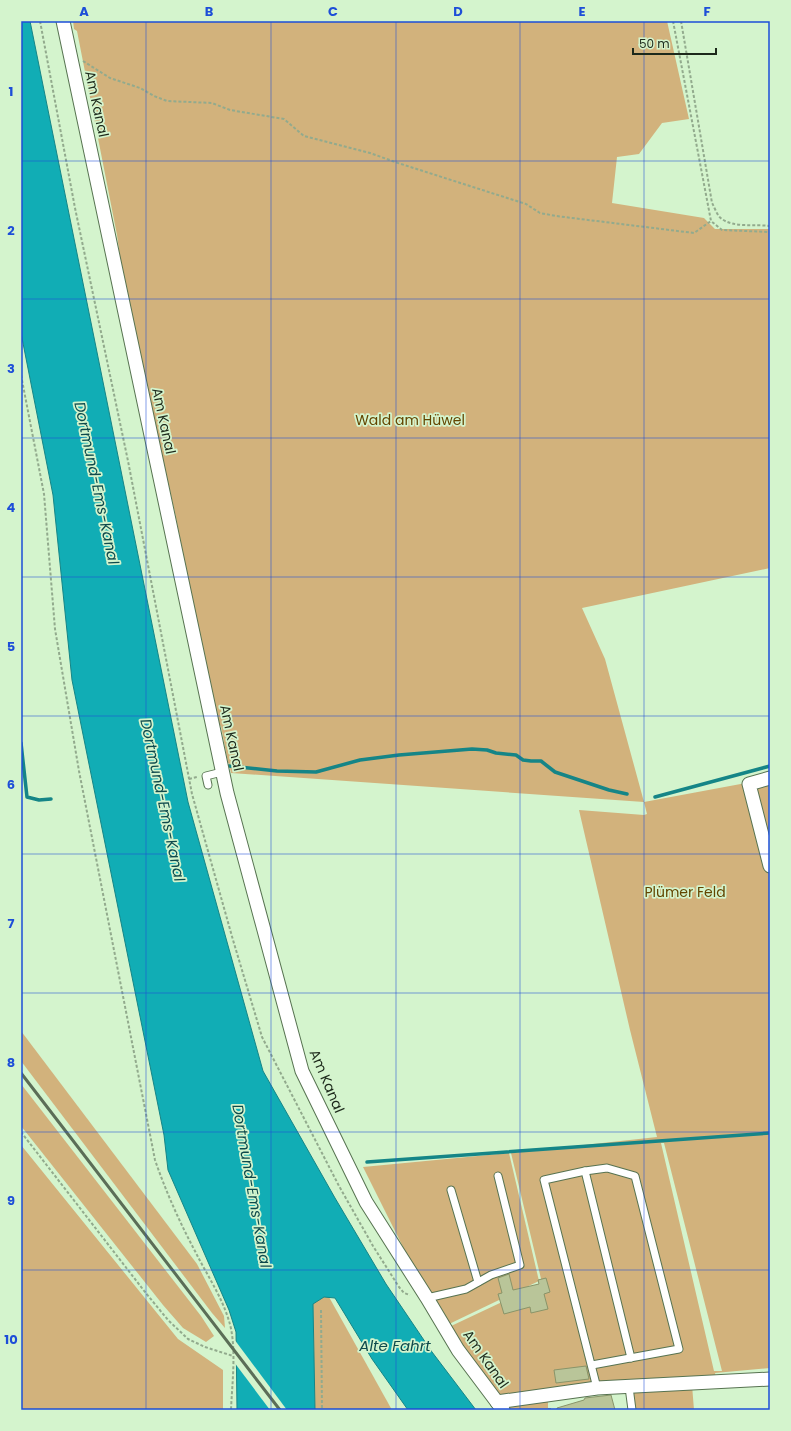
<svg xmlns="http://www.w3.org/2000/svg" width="791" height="1431" font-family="Poppins,sans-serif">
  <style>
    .green { fill: #d2b27c; fill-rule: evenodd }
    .water { fill: #11adb5; stroke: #158587 }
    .pier { fill: #d4f4cd }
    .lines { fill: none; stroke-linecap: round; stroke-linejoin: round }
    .stream { stroke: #158587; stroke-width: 3.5 }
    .building { fill: #b9c599; stroke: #899469 }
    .lane-casing { stroke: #577351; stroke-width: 9 }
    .street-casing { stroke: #577351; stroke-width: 15 }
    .path { stroke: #92aa8d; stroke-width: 2; stroke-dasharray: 3 2; stroke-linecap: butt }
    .lane { stroke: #fff; stroke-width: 7 }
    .street { stroke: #fff; stroke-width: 13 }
    .rail { stroke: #5b6e57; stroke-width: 3 }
    .grid { fill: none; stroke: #1d4ed8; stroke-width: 1; stroke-opacity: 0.55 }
    .labels { text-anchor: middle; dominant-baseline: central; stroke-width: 3.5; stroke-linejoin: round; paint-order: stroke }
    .street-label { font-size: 14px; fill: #1d291b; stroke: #d4f4cd }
    .park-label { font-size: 14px; fill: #634500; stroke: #d4f4cd }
    .water-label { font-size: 15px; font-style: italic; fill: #0d494c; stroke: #d4f4cd }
    .neatline { fill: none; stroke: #1d4ed8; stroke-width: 1.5 }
    .grid-label { font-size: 13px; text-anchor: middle; font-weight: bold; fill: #1d4ed8 }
  </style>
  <rect width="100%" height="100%" fill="#d4f4cd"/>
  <!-- green -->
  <g class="green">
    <path d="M73,21H667L689,119L662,123L639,154L617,157L612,203L704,218L715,229H770V568L582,608L605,659L644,802L746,783L770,780V1368L715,1373L717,1382L692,1385L694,1410H629L624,1386L497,1401L449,1327L542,1283L511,1153L657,1137L630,1030L579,810L644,815L647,814L644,802L231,773L229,763H228L221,726L217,724L175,513L124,287L117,235L77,31L74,29ZM661,1143H664L722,1371H714Z"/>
    <path d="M21,1031L197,1264L224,1316L225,1328L212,1313L21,1061Z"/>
    <path d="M21,1084L201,1316L214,1336L206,1342L183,1328L163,1305L21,1126Z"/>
    <path d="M21,1145L178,1339L223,1370V1410H21Z"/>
    <path d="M509,1153L539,1281L447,1325L425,1291L363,1167Z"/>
    <path d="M324,1297H329L392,1410H315L313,1303Z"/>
    <path d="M548,1401V1410H510L509,1408L510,1406Z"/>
  </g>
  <!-- water -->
  <path class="water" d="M21,21H30L188,802L263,1071L335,1198L386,1284L432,1352L476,1410H408L372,1359L335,1298L324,1297L313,1304L315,1410H237L236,1332L229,1310L168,1170L164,1135L72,680L53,495L21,333Z"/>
  <!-- pier -->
  <path class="pier" d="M234,1339L287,1410H270L234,1362Z"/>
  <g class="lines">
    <!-- stream -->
    <g class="stream">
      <path d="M21,743L27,797L39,800L51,799"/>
      <path d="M229,766L277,771L316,772L360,760L399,755L472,749L487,750L496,753L516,755L523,760L531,761H541L555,772L609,790L627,794"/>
      <path d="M655,797L770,766"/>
      <path d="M367,1162L770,1133"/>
    </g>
  </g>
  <!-- building -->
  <g class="building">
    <path d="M509,1274L513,1290L539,1284L538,1280L546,1278L550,1292L544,1294L548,1309L531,1313L530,1307L504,1314L498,1294L502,1293L498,1278Z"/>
    <path d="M586,1366L589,1379L556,1383L554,1370Z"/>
    <path d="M611,1395L615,1410H557V1408L584,1400L585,1398Z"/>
  </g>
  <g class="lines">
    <!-- lane casing -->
    <g class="lane-casing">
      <g id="lane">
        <path d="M208,785L206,776L222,772"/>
        <path d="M585,1171L631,1358"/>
        <path d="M451,1190L478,1282"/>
        <path d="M427,1298L466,1289L491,1275L520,1265L498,1176"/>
        <path d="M592,1365L679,1349L635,1176L607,1168L585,1171L544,1180L597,1388"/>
        <path d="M629,1387L632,1410"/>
      </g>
    </g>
    <!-- street casing -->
    <g class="street-casing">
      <g id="street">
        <path d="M63,21L227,793L302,1071L366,1202L427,1298L458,1350L503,1410"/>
        <path d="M770,778L749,784L770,866"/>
        <path d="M497,1402L597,1388L770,1379"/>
      </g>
    </g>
    <!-- path -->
    <g class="path">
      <path d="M40,21L75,208L128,461L192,794L233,940L262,1037L339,1186L373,1246L399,1287L404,1293L410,1295"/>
      <path d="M673,21L711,221L722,230L770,232"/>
      <path d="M681,21L712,203C715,208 717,216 722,219C734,228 756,224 770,226"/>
      <path d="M83,61L110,78L140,88L154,96L167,101L212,103L230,110L284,119L304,136L370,153L398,163L526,204L540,213L556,216L694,233L711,221"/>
      <path d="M21,375L44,494L55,629L79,771L155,1160C166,1192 180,1223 196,1253C207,1275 222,1297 229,1321C237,1346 232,1384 231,1410"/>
      <path d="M189,779L197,777"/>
      <path d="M21,1132L145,1292L168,1320L188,1339L205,1347L233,1356"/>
      <path d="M321,1310L322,1410"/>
      <path d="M548,1409H551"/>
    </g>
    <!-- lane -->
    <use href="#lane" class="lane"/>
    <!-- street -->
    <use href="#street" class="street"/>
    <!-- rail -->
    <path class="rail" d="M21,1073L280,1410"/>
  </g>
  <!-- grid -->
  <path class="grid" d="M146,21V1410M271,21V1410M396,21V1410M520,21V1410M644,21V1410M21,161H770M21,299H770M21,438H770M21,577H770M21,716H770M21,854H770M21,993H770M21,1132H770M21,1270H770"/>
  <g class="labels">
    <!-- street labels -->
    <g class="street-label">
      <text transform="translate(97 104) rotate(78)">Am Kanal</text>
      <text transform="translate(164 421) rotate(78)">Am Kanal</text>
      <text transform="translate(232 738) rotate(78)">Am Kanal</text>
      <text transform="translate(327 1081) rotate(67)">Am Kanal</text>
      <text transform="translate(486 1359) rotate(55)">Am Kanal</text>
    </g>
    <!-- park labels -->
    <g class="park-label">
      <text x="410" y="420">Wald am Hüwel</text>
      <text x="685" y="892">Plümer Feld</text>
    </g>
    <!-- water labels -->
    <g class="water-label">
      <text transform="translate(97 483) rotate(78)">Dortmund-Ems-Kanal</text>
      <text transform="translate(163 800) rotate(78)">Dortmund-Ems-Kanal</text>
      <text transform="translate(252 1186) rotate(80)">Dortmund-Ems-Kanal</text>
      <text x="395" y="1345">Alte Fahrt</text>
    </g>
  </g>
  <!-- border -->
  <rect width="791" height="1431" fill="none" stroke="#d4f4cd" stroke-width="44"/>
  <!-- scale -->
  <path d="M633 48v6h83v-6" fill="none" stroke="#1d291b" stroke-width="2"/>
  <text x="639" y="48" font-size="12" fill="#1d291b" stroke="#d4f4cd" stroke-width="3" paint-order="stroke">50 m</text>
  <rect x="22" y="22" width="747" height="1387" class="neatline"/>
  <g class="grid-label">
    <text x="84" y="16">A</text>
    <text x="209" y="16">B</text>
    <text x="333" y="16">C</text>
    <text x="458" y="16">D</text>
    <text x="582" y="16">E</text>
    <text x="707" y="16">F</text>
    <text x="11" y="96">1</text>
    <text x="11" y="235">2</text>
    <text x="11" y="373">3</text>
    <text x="11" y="512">4</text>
    <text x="11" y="651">5</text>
    <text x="11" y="789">6</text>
    <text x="11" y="928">7</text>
    <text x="11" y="1067">8</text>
    <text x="11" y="1205">9</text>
    <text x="11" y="1344">10</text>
  </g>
</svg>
